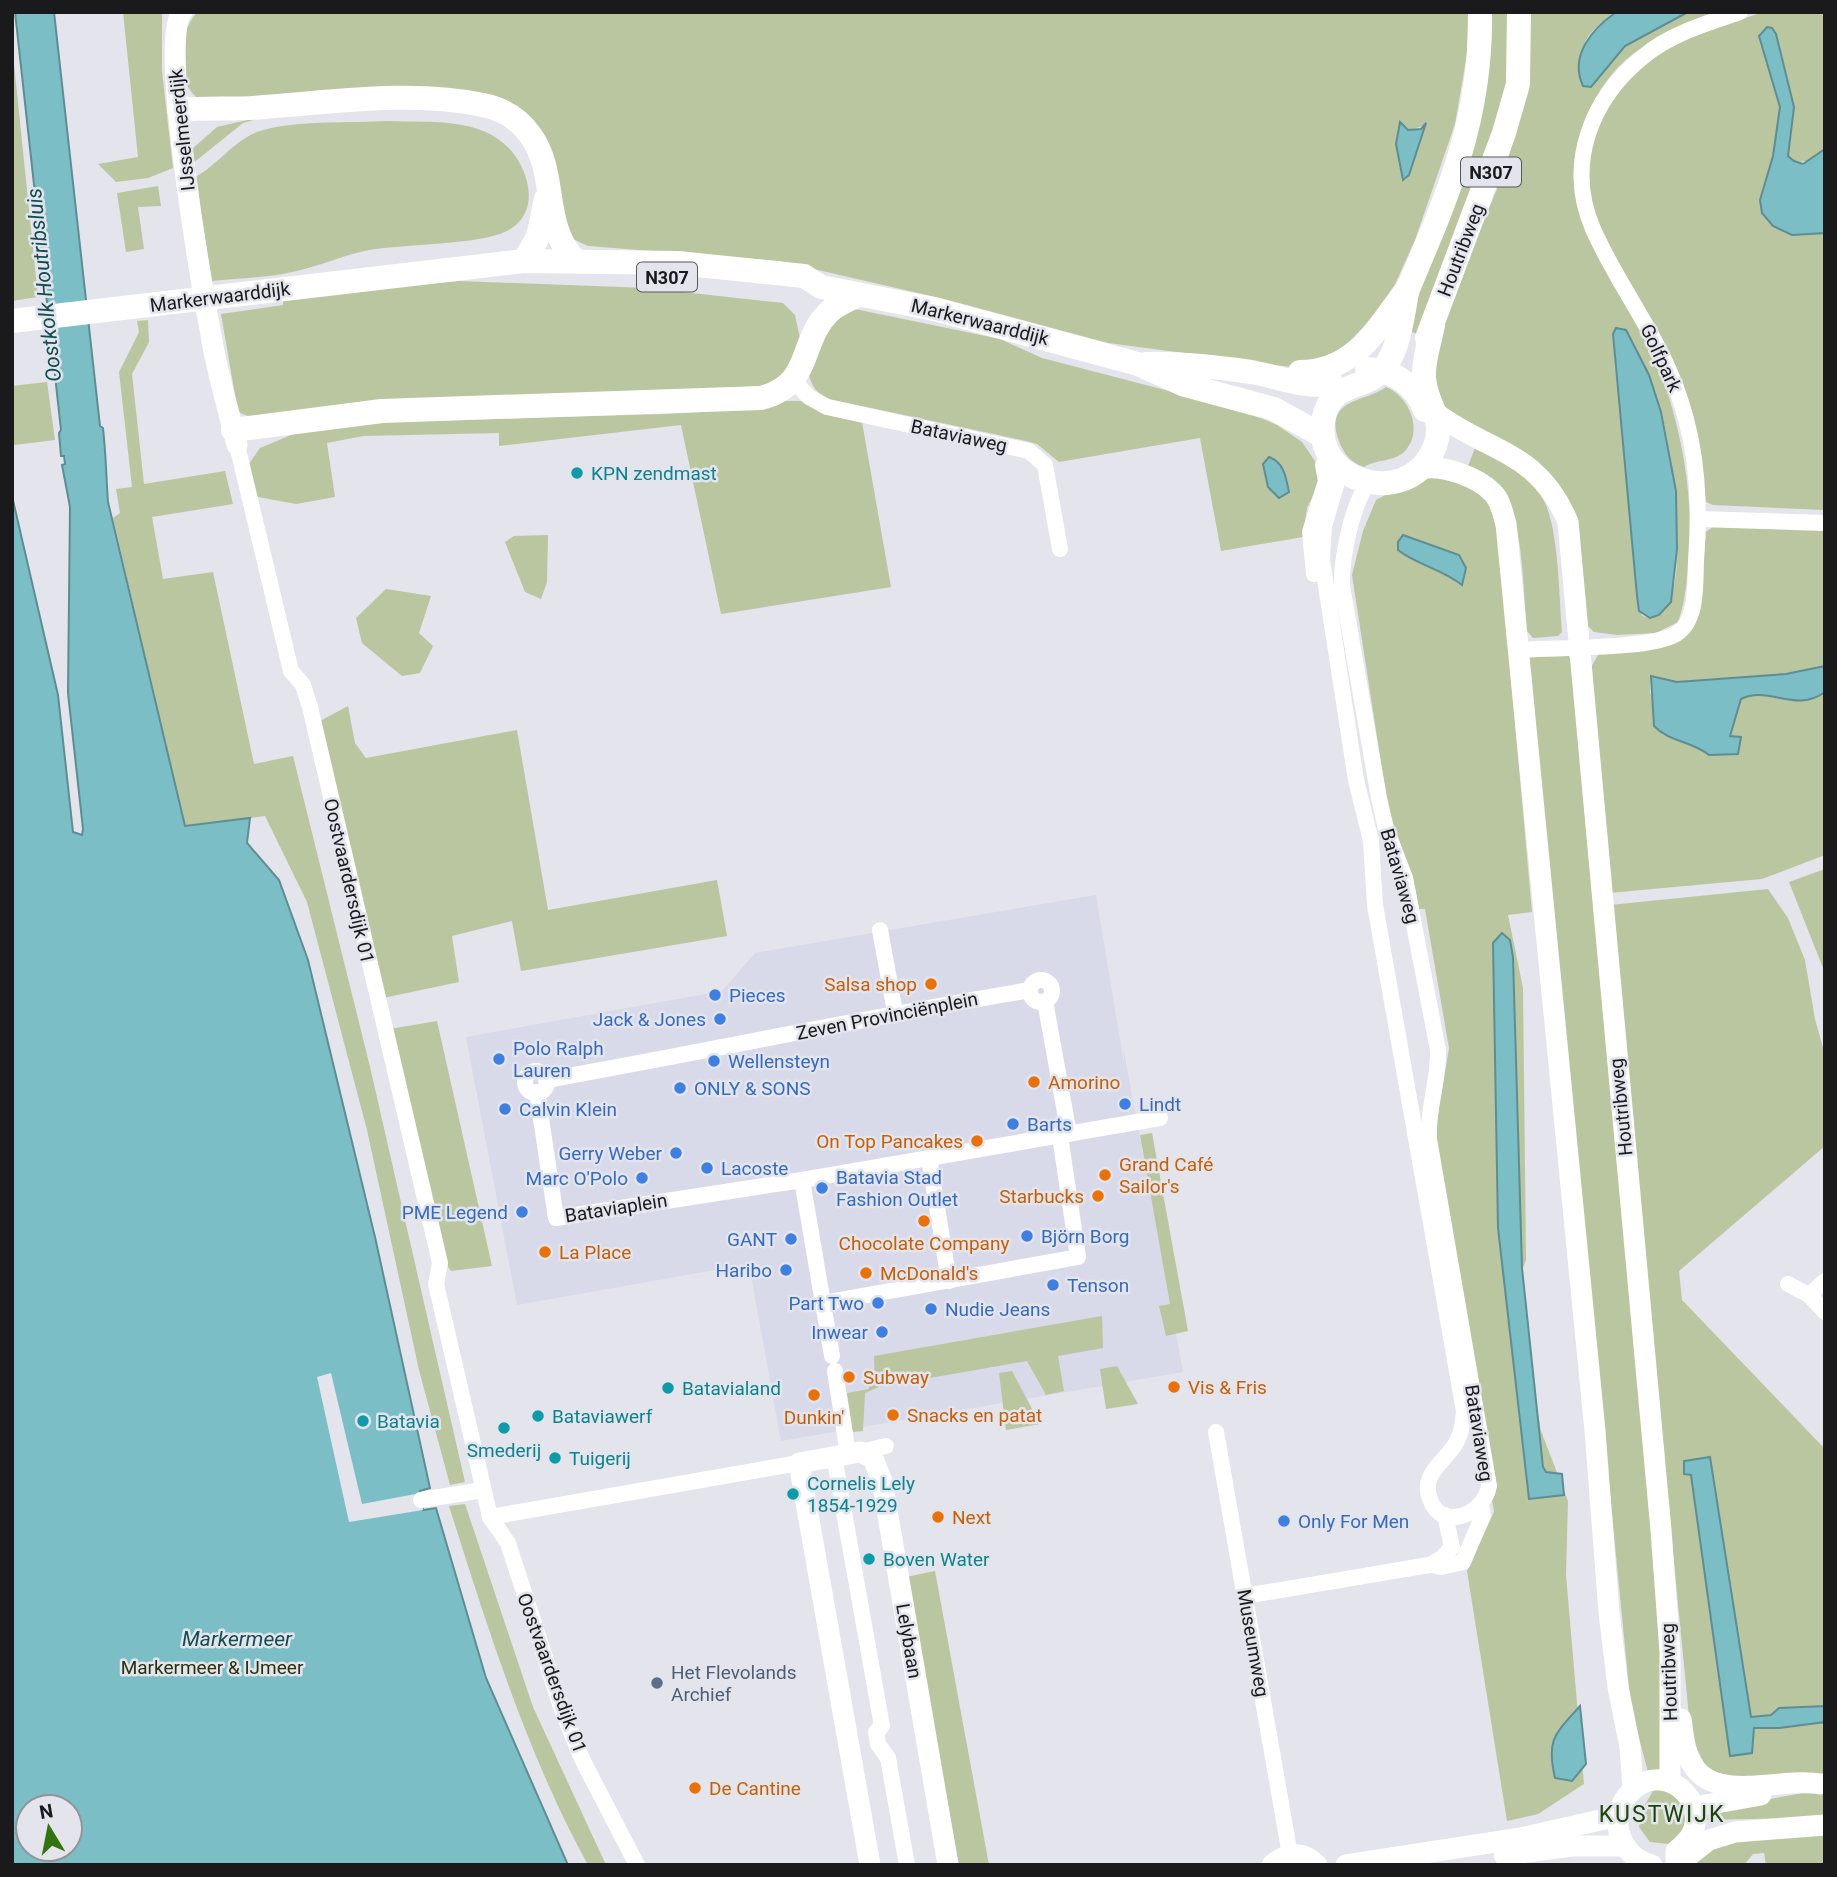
<svg xmlns="http://www.w3.org/2000/svg" width="1837" height="1877" font-family="Roboto,sans-serif">
  <style>
    .built { fill: #d8d9e9 }
    .green { fill: #bac69f; fill-rule: evenodd }
    .water { fill: #7bbec5; stroke: #5e8d93; stroke-width: 2; fill-rule: evenodd }
    .pier { fill: #e3e4ec }
    .lines { fill: none; stroke-linecap: round; stroke-linejoin: round }
    .street { stroke: #fff; stroke-width: 16 }
    .secondary { stroke: #fff; stroke-width: 21 }
    .primary { stroke: #fff; stroke-width: 24 }
    .culture-dot { fill: #0f9aa8; stroke: #e3e4ec; stroke-width: 2.5 }
    .food-dot { fill: #e8710a; stroke: #e3e4ec; stroke-width: 2.5 }
    .shop-dot { fill: #3f7fe0; stroke: #e3e4ec; stroke-width: 2.5 }
    .service-dot { fill: #5c6f8a; stroke: #e3e4ec; stroke-width: 2.5 }
    .labels { text-anchor: middle; dominant-baseline: central; stroke-width: 5; stroke-linejoin: round; paint-order: stroke }
    .shield { fill: #e3e4ec; stroke: #56575b; stroke-width: 2 }
    .shield-label { font-size: 18px; font-weight: bold; fill: #1a1a1d }
    .street-label { font-size: 19px; fill: #1a1a1d; stroke: #e3e4ec }
    .culture-label { font-size: 19px; fill: #0d838f; stroke: #e3e4ec; text-anchor: start }
    .food-label { font-size: 19px; fill: #c56008; stroke: #e3e4ec; text-anchor: start }
    .shop-label { font-size: 19px; fill: #366cbe; stroke: #e3e4ec; text-anchor: start }
    .park-label { font-size: 19px; fill: #27310b; stroke: #e3e4ec }
    .service-label { font-size: 19px; fill: #4e5e75; stroke: #e3e4ec; text-anchor: start }
    .water-label { font-size: 21px; font-style: italic; fill: #114d52; stroke: #e3e4ec }
    .quarter-label { font-size: 23px; letter-spacing: 2px; fill: #1b4507; stroke: #e3e4ec }
  </style>
  <rect width="100%" height="100%" fill="#e3e4ec"/>
  <!-- built -->
  <path class="built" d="M1096,895L1125,1069L1123,1046L1183,1372L781,1441L749,1264L517,1305L466,1037L722,991L755,953Z"/>
  <!-- green -->
  <g class="green">
    <path d="M123,12H162V71L173,168L148,178L116,182L98,164L138,157Z"/>
    <path d="M197,12H1468L1467,54L1455,124L1415,240L1387,302L1356,346L1291,367L1108,343L944,299L779,261L588,246L573,239L565,229L551,149L542,133L510,105L202,102C173,81 175,39 197,12ZM1400,123L1408,131L1425,125L1409,174L1404,179L1396,144Z"/>
    <path d="M1488,12H1509L1510,67L1504,108L1419,335L1405,329L1446,228Z"/>
    <path d="M1530,12H1616C1578,39 1578,46 1591,87L1625,47L1655,28L1688,12H1722C1697,23 1671,32 1647,45C1605,67 1575,124 1575,171C1628,293 1699,417 1689,554C1687,578 1686,600 1678,622L1656,633L1617,635L1594,632L1584,622L1564,495C1539,478 1441,419 1435,395C1423,341 1490,216 1508,159C1523,111 1525,62 1530,12ZM1615,330L1626,331C1641,357 1654,384 1662,414C1669,442 1702,634 1642,616L1637,596Z"/>
    <path d="M1763,12H1825V149L1810,161L1794,162L1788,156L1794,108L1776,34L1772,28L1759,36L1780,107L1773,156L1760,200L1792,235L1825,233V510L1713,505L1706,502L1698,439L1593,216L1586,170L1595,127L1634,70L1682,40Z"/>
    <path d="M12,44L38,297L12,301Z"/>
    <path d="M278,113L243,123L192,164L191,150L217,127Z"/>
    <path d="M389,121C433,123 488,116 516,157C532,181 537,215 507,231C479,245 404,244 369,250C343,255 318,267 292,272C266,278 238,278 212,281L195,177C218,165 232,142 257,132C289,120 353,123 389,121Z"/>
    <path d="M158,186L161,206L138,207L144,249L126,252L117,193Z"/>
    <path d="M459,281L647,288L783,303L795,315L801,343L795,363L773,385L260,421L238,412L221,314L283,305V297Z"/>
    <path d="M850,308L1000,339L1042,358L1242,410L1277,425L1302,442L1317,464L1321,479L1307,508L1303,537L1221,551L1200,438L1059,462L1037,444L1026,441L829,399C815,392 812,386 808,372L829,325Z"/>
    <path d="M148,320L149,342L132,374L144,484L225,471L233,504L152,517L163,579L213,572L254,764L293,756L370,1067L465,1482L450,1485L419,1370L367,1130L307,902L265,816L185,827L113,518L120,513L116,489L132,487L119,372L139,332L137,321Z"/>
    <path d="M47,382L55,440L14,445L12,386Z"/>
    <path d="M1386,387C1409,396 1424,431 1405,451C1394,462 1377,459 1364,467C1351,463 1344,454 1339,441C1324,398 1364,403 1386,387Z"/>
    <path d="M784,401H801L826,414L862,422L891,587L721,614L681,425L499,446V433L363,436L327,443L335,497L296,504L252,496L246,468L260,448L296,433L356,423L666,414L753,409Z"/>
    <path d="M1475,448C1499,460 1529,475 1543,499C1559,527 1559,598 1562,632L1558,636L1533,638L1527,631C1523,593 1524,509 1497,483C1490,476 1476,474 1466,471Z"/>
    <path d="M1436,476C1485,491 1491,493 1499,545L1532,912L1508,915L1523,988L1526,1260L1516,1287L1541,1431L1568,1501L1566,1575L1584,1784L1538,1814L1507,1821L1467,1571L1494,1512L1435,1133L1449,1048L1425,909H1419L1415,887L1388,808L1352,575L1363,531L1376,500L1418,478Z"/>
    <path d="M1715,525L1825,528V666L1786,674L1677,682L1651,676L1650,692L1662,734L1697,745L1709,755L1738,754L1741,737H1730L1741,699C1770,685 1795,714 1825,692V855L1762,879L1609,893L1589,671L1599,653L1657,646L1701,595L1706,532Z"/>
    <path d="M548,535L547,582L541,599L525,592L505,542L514,536Z"/>
    <path d="M386,589L431,596L419,633L433,646L420,673L402,676L362,643L356,618Z"/>
    <path d="M1563,655L1569,656L1571,663C1589,856 1606,1049 1625,1242C1643,1417 1665,1594 1663,1771L1648,1772L1631,1708L1528,657Z"/>
    <path d="M348,706L355,743L366,758L517,730L548,910L717,880L727,936L521,971L512,921L452,936L459,982L383,998L320,721Z"/>
    <path d="M1825,869V973L1789,882Z"/>
    <path d="M1768,889L1788,918L1805,960L1815,1019L1825,1055V1146L1679,1271L1682,1300L1825,1449V1706L1751,1717L1710,1458L1684,1461L1691,1474L1730,1756L1752,1753L1754,1728H1779L1825,1722V1773L1743,1781L1709,1773L1691,1737L1610,905Z"/>
    <path d="M437,1021L492,1266L451,1271L444,1261L390,1029Z"/>
    <path d="M1152,1133L1188,1331L1166,1336L1159,1306L1170,1304L1140,1135Z"/>
    <path d="M1102,1316L1103,1348L1058,1356L1064,1391L1046,1395L1027,1361L879,1387L865,1393L863,1431L853,1432L847,1393L869,1389L868,1384L875,1382L874,1356Z"/>
    <path d="M1117,1366L1138,1404L1106,1409L1100,1369Z"/>
    <path d="M1012,1371L1040,1424L1006,1430L999,1373Z"/>
    <path d="M465,1504L533,1707L606,1865H588C526,1752 488,1629 449,1506Z"/>
    <path d="M935,1571L989,1865H959L906,1577Z"/>
    <path d="M1654,1789L1666,1790L1683,1803L1686,1826L1669,1844L1650,1842L1639,1827L1641,1812Z"/>
    <path d="M1825,1789V1817L1706,1820L1705,1811Z"/>
    <path d="M1825,1834V1865H1766L1764,1853L1753,1854L1744,1865H1691C1720,1834 1784,1838 1825,1834Z"/>
  </g>
  <!-- water -->
  <g class="water">
    <path d="M15,12H54L100,426L103,428C106,455 106,474 108,502L185,826L250,818L247,843L279,880L308,960L375,1237L430,1488L420,1491L423,1510L436,1508L486,1678L568,1865H12V496L58,695L73,832L82,835L83,829L68,693L70,507L62,465L65,464L64,456H61L59,433L61,430ZM28,1807H70V1849H28Z"/>
    <path d="M1688,12L1625,46L1591,87L1583,86C1569,56 1592,29 1615,13Z"/>
    <path d="M1767,27L1772,28L1776,34L1794,107L1788,156L1794,161L1803,164L1825,149V233L1792,235L1773,226L1762,213L1760,200L1773,156L1780,107L1759,36Z"/>
    <path d="M1400,122L1408,130L1421,129L1426,123L1409,175L1403,180L1396,144Z"/>
    <path d="M1616,328L1626,330L1649,375L1661,412L1676,491L1677,549L1671,602L1659,615L1650,618L1639,611L1637,596L1613,334Z"/>
    <path d="M1269,457C1284,462 1286,478 1289,492L1279,498L1268,487L1263,464Z"/>
    <path d="M1403,535L1459,555L1466,568L1462,585C1442,569 1417,565 1398,550V542Z"/>
    <path d="M1825,666V692C1795,714 1769,685 1741,699L1730,736L1741,737L1738,754L1709,755C1692,741 1669,742 1654,726L1651,676L1677,682L1786,674Z"/>
    <path d="M1502,933L1510,940L1513,957L1522,1268L1543,1467L1546,1472L1562,1474L1564,1495L1529,1499L1498,1228L1493,943Z"/>
    <path d="M1710,1457L1751,1717L1771,1715L1779,1708L1825,1706V1722L1779,1728H1754L1752,1753L1730,1756L1691,1475L1684,1474V1461Z"/>
    <path d="M1580,1706L1586,1764L1572,1781L1555,1778C1546,1739 1555,1734 1580,1706Z"/>
  </g>
  <!-- pier -->
  <path class="pier" d="M331,1373L362,1504L421,1493L423,1510L349,1522L317,1377Z"/>
  <g class="lines">
    <!-- street -->
    <g class="street">
      <path d="M794,381L809,397L827,407L1029,451L1045,465L1060,549"/>
      <path d="M237,445L291,671L303,685L310,707L440,1263L436,1284L490,1517L508,1543L563,1713L583,1761L637,1865"/>
      <path d="M1338,463V479L1324,526L1322,560L1356,780L1371,841L1375,905L1464,1411C1463,1423 1462,1432 1456,1443C1445,1462 1420,1474 1430,1499C1441,1532 1484,1515 1489,1486L1429,1139C1427,1109 1439,1080 1438,1050L1405,878L1386,829L1379,798L1342,586C1341,561 1352,502 1369,483"/>
      <path d="M1699,519L1825,523"/>
      <path d="M1314,574L1310,532L1326,481L1323,465"/>
      <path d="M1518,650C1553,647 1649,650 1676,634C1698,621 1695,583 1696,561C1700,505 1698,452 1680,399C1660,337 1619,288 1593,229C1565,164 1591,98 1644,56C1670,34 1708,23 1740,12"/>
      <path d="M880,930L895,1012"/>
      <circle cx="1041" cy="991" r="11"/>
      <path d="M1045,1001L1069,1134"/>
      <circle cx="536" cy="1082" r="11"/>
      <path d="M546,1080C708,1051 868,1017 1030,990"/>
      <path d="M537,1092L556,1218L802,1180L1160,1118"/>
      <path d="M929,1158L949,1281"/>
      <path d="M802,1180L832,1356"/>
      <path d="M1788,1284L1809,1295L1825,1312"/>
      <path d="M1809,1295L1825,1281"/>
      <path d="M823,1303L1078,1257L1060,1136"/>
      <path d="M835,1371L848,1454"/>
      <path d="M1216,1432L1290,1855"/>
      <path d="M860,1452L886,1446"/>
      <path d="M834,1456L882,1726L876,1732L878,1744L888,1758L907,1865"/>
      <path d="M421,1500L483,1490"/>
      <path d="M490,1517L799,1463"/>
      <path d="M1432,1565L1441,1567L1463,1562L1483,1515L1481,1506"/>
      <path d="M1245,1596L1429,1565L1442,1558L1452,1547L1445,1515"/>
    </g>
    <!-- secondary -->
    <g class="secondary">
      <path d="M182,12C158,39 204,299 213,346C219,379 229,412 237,445"/>
      <path d="M1437,414C1492,454 1538,451 1568,522L1661,1530L1670,1652V1782"/>
      <path d="M1421,469C1442,464 1478,477 1493,493C1501,501 1503,514 1506,524L1595,1431L1609,1612L1618,1687L1630,1747L1633,1789"/>
      <path d="M1681,1719C1683,1730 1683,1741 1687,1752C1703,1809 1779,1776 1820,1784"/>
      <path d="M1694,1807L1761,1795"/>
      <path d="M1504,1855L1572,1846H1625"/>
      <path d="M1682,1861L1709,1840L1735,1832L1825,1825"/>
      <path d="M870,1865L799,1463L860,1452L873,1458L882,1481L948,1865"/>
      <path d="M1272,1865C1287,1852 1303,1851 1317,1865"/>
      <path d="M1346,1865L1521,1838L1618,1816"/>
      <path d="M1652,1865C1634,1860 1624,1849 1619,1832C1616,1819 1619,1806 1627,1796C1664,1749 1728,1815 1676,1851V1865"/>
    </g>
    <!-- primary -->
    <g class="primary">
      <path d="M179,110C207,107 236,110 264,107C334,102 414,90 483,105C503,109 520,120 531,136C558,174 541,226 575,260"/>
      <path d="M524,261L538,237L546,199"/>
      <path d="M1408,287C1403,312 1400,348 1384,368C1365,392 1330,379 1323,421C1314,482 1404,508 1432,453C1449,419 1425,407 1424,377C1423,361 1430,341 1433,325"/>
      <path d="M1403,300C1445,202 1482,122 1480,12"/>
      <path d="M12,321L524,261L678,263L804,276L821,287L934,309L1138,364L1185,385L1274,409L1323,436"/>
      <path d="M1427,338L1504,133L1518,84L1519,12"/>
      <path d="M1146,364C1182,363 1216,367 1251,372C1280,377 1302,388 1332,384"/>
      <path d="M1367,369C1394,370 1415,385 1425,410"/>
      <path d="M1300,372C1353,372 1376,331 1404,293"/>
      <path d="M233,430L382,411L761,398C814,384 798,342 829,312C837,304 849,300 858,295"/>
    </g>
  </g>
  <!-- markers -->
  <g class="culture-dot">
    <circle cx="577" cy="473" r="7"/>
    <circle cx="668" cy="1388" r="7"/>
    <circle cx="538" cy="1416" r="7"/>
    <circle cx="363" cy="1421" r="7"/>
    <circle cx="504" cy="1428" r="7"/>
    <circle cx="555" cy="1458" r="7"/>
    <circle cx="793" cy="1494" r="7"/>
    <circle cx="869" cy="1559" r="7"/>
  </g>
  <g class="food-dot">
    <circle cx="931" cy="984" r="7"/>
    <circle cx="1034" cy="1082" r="7"/>
    <circle cx="977" cy="1141" r="7"/>
    <circle cx="1105" cy="1175" r="7"/>
    <circle cx="1098" cy="1196" r="7"/>
    <circle cx="924" cy="1221" r="7"/>
    <circle cx="545" cy="1252" r="7"/>
    <circle cx="866" cy="1273" r="7"/>
    <circle cx="849" cy="1377" r="7"/>
    <circle cx="1174" cy="1387" r="7"/>
    <circle cx="814" cy="1395" r="7"/>
    <circle cx="893" cy="1415" r="7"/>
    <circle cx="938" cy="1517" r="7"/>
    <circle cx="695" cy="1788" r="7"/>
  </g>
  <g class="shop-dot">
    <circle cx="715" cy="995" r="7"/>
    <circle cx="720" cy="1019" r="7"/>
    <circle cx="499" cy="1059" r="7"/>
    <circle cx="714" cy="1061" r="7"/>
    <circle cx="680" cy="1088" r="7"/>
    <circle cx="1125" cy="1104" r="7"/>
    <circle cx="505" cy="1109" r="7"/>
    <circle cx="1013" cy="1124" r="7"/>
    <circle cx="676" cy="1153" r="7"/>
    <circle cx="707" cy="1168" r="7"/>
    <circle cx="642" cy="1178" r="7"/>
    <circle cx="822" cy="1188" r="7"/>
    <circle cx="522" cy="1212" r="7"/>
    <circle cx="1027" cy="1236" r="7"/>
    <circle cx="791" cy="1239" r="7"/>
    <circle cx="786" cy="1270" r="7"/>
    <circle cx="1053" cy="1285" r="7"/>
    <circle cx="878" cy="1303" r="7"/>
    <circle cx="931" cy="1309" r="7"/>
    <circle cx="882" cy="1332" r="7"/>
    <circle cx="1284" cy="1521" r="7"/>
  </g>
  <circle class="service-dot" cx="657" cy="1683" r="7"/>
  <g class="labels">
    <!-- shield labels -->
    <g class="shield">
      <rect x="1461" y="157.5" width="60" height="29" rx="5"/>
      <rect x="637" y="262.5" width="60" height="29" rx="5"/>
    </g>
    <g class="shield-label">
      <text x="1491" y="172">N307</text>
      <text x="667" y="277">N307</text>
    </g>
    <!-- street labels -->
    <g class="street-label">
      <text transform="translate(182 130) rotate(-96)">IJsselmeerdijk</text>
      <text transform="translate(1461 250) rotate(-69)">Houtribweg</text>
      <text transform="translate(220 297) rotate(-7)">Markerwaarddijk</text>
      <text transform="translate(980 322) rotate(14)">Markerwaarddijk</text>
      <text transform="translate(1661 358) rotate(65)">Golfpark</text>
      <text transform="translate(959 436) rotate(12)">Bataviaweg</text>
      <text transform="translate(1400 876) rotate(74)">Bataviaweg</text>
      <text transform="translate(349 881) rotate(77)">Oostvaardersdijk 01</text>
      <text transform="translate(887 1016) rotate(-11)">Zeven Provinciënplein</text>
      <text transform="translate(1621 1107) rotate(-96)">Houtribweg</text>
      <text transform="translate(616 1208) rotate(-9)">Bataviaplein</text>
      <text transform="translate(1479 1433) rotate(81)">Bataviaweg</text>
      <text transform="translate(909 1641) rotate(80)">Lelybaan</text>
      <text transform="translate(1253 1643) rotate(80)">Museumweg</text>
      <text transform="translate(1669 1672) rotate(-92)">Houtribweg</text>
      <text transform="translate(552 1673) rotate(70)">Oostvaardersdijk 01</text>
    </g>
    <!-- culture labels -->
    <g class="culture-label">
      <text x="591" y="473">KPN zendmast</text>
      <text x="682" y="1388">Batavialand</text>
      <text x="552" y="1416">Bataviawerf</text>
      <text x="377" y="1421">Batavia</text>
      <text x="504" y="1450" text-anchor="middle">Smederij</text>
      <text x="569" y="1458">Tuigerij</text>
      <text x="807" y="1483">Cornelis Lely<tspan x="807" dy="22">1854-1929</tspan></text>
      <text x="883" y="1559">Boven Water</text>
    </g>
    <!-- food labels -->
    <g class="food-label">
      <text x="917" y="984" text-anchor="end">Salsa shop</text>
      <text x="1048" y="1082">Amorino</text>
      <text x="963" y="1141" text-anchor="end">On Top Pancakes</text>
      <text x="1119" y="1164">Grand Café<tspan x="1119" dy="22">Sailor's</tspan></text>
      <text x="1084" y="1196" text-anchor="end">Starbucks</text>
      <text x="924" y="1243" text-anchor="middle">Chocolate Company</text>
      <text x="559" y="1252">La Place</text>
      <text x="880" y="1273">McDonald's</text>
      <text x="863" y="1377">Subway</text>
      <text x="1188" y="1387">Vis &amp; Fris</text>
      <text x="907" y="1415">Snacks en patat</text>
      <text x="814" y="1417" text-anchor="middle">Dunkin'</text>
      <text x="952" y="1517">Next</text>
      <text x="709" y="1788">De Cantine</text>
    </g>
    <!-- shop labels -->
    <g class="shop-label">
      <text x="729" y="995">Pieces</text>
      <text x="706" y="1019" text-anchor="end">Jack &amp; Jones</text>
      <text x="513" y="1048">Polo Ralph<tspan x="513" dy="22">Lauren</tspan></text>
      <text x="728" y="1061">Wellensteyn</text>
      <text x="694" y="1088">ONLY &amp; SONS</text>
      <text x="1139" y="1104">Lindt</text>
      <text x="519" y="1109">Calvin Klein</text>
      <text x="1027" y="1124">Barts</text>
      <text x="662" y="1153" text-anchor="end">Gerry Weber</text>
      <text x="721" y="1168">Lacoste</text>
      <text x="836" y="1177">Batavia Stad<tspan x="836" dy="22">Fashion Outlet</tspan></text>
      <text x="628" y="1178" text-anchor="end">Marc O'Polo</text>
      <text x="508" y="1212" text-anchor="end">PME Legend</text>
      <text x="1041" y="1236">Björn Borg</text>
      <text x="777" y="1239" text-anchor="end">GANT</text>
      <text x="772" y="1270" text-anchor="end">Haribo</text>
      <text x="1067" y="1285">Tenson</text>
      <text x="864" y="1303" text-anchor="end">Part Two</text>
      <text x="945" y="1309">Nudie Jeans</text>
      <text x="868" y="1332" text-anchor="end">Inwear</text>
      <text x="1298" y="1521">Only For Men</text>
    </g>
    <!-- park labels -->
    <g class="park-label">
      <text x="212" y="1667">Markermeer &amp; IJmeer</text>
    </g>
    <!-- service labels -->
    <g class="service-label">
      <text x="671" y="1672">Het Flevolands<tspan x="671" dy="22">Archief</tspan></text>
    </g>
    <!-- water labels -->
    <g class="water-label">
      <text transform="translate(44 285) rotate(-96)">Oostkolk Houtribsluis</text>
      <text x="237" y="1639">Markermeer</text>
    </g>
    <!-- quarter labels -->
    <g class="quarter-label">
      <text x="1662" y="1814">KUSTWIJK</text>
    </g>
  </g>
  <!-- border -->
  <rect width="1837" height="1877" fill="none" stroke="#1a1a1d" stroke-width="28"/>
  <!-- north arrow -->
  <g transform="translate(49 1828) rotate(350)"><circle r="33" fill="#e3e4ec" stroke="#939399" stroke-width="2"/>
  <path d="M0-5L12 26L0 18L-12 26Z" fill="#327411"/>
  <text y="-10" font-size="19" font-weight="bold" text-anchor="middle" fill="#1a1a1d">N</text>
  </g>
</svg>
